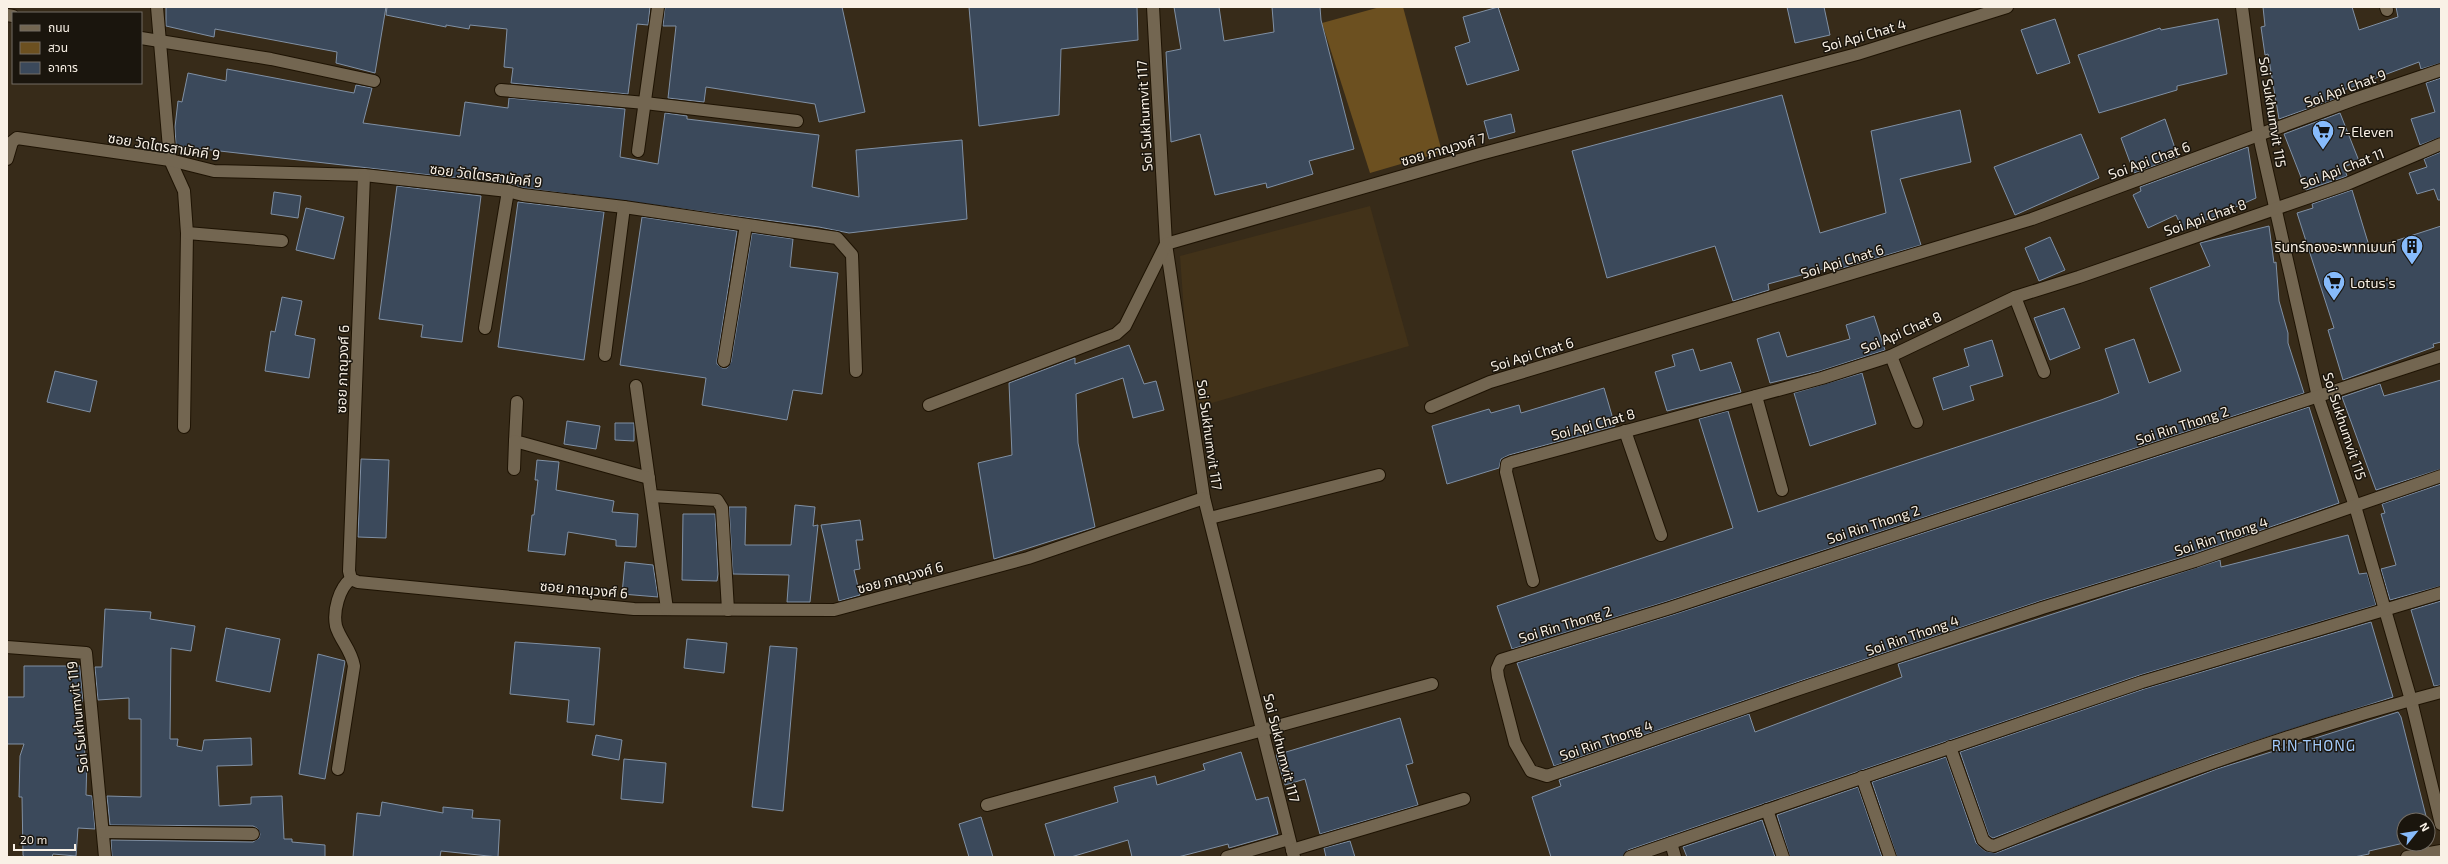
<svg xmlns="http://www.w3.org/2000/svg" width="2448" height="864" font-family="'Exo 2','Noto Sans Thai',sans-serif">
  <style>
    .built { fill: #423219 }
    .green { fill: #6c5020 }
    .building { fill: #3b495b; stroke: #8090a4 }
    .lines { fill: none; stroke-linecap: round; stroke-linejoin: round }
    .street-casing { stroke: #1e1303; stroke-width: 14 }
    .street { stroke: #736651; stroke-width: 12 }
    .labels { text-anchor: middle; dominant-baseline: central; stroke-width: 3; stroke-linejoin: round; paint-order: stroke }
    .street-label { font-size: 14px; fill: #f9f1e6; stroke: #1a150d }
    .poi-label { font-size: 14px; fill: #f9f1e6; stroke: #1a150d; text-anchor: start }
    .neighbourhood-label { font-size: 15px; letter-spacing: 1px; fill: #a4cbfb; stroke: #1a150d }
  </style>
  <rect width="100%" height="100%" fill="#372b19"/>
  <!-- built -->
  <path class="built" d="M1370,206L1409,346L1191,409L1180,256Z"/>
  <!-- green -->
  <path class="green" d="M1380,7H1403L1442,152L1370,173L1322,23Z"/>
  <!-- building -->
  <g class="building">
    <path d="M166,7H386L375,73L336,63L337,52L215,29L214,37L166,26Z"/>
    <path d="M387,7H650L648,25L637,24L628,94L511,83L513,68L504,67L507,29L470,25L469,29L446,25V27L386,15Z"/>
    <path d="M665,7H842L865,112L819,122L815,104L706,87L704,102L668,98L676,26H663Z"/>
    <path d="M969,7H1137L1138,40L1061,49L1059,115L979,126Z"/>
    <path d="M1174,7H1219L1224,41L1274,32L1272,7H1320L1321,20L1354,149L1309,161L1313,174L1267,188L1266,183L1215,195L1200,134L1171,142L1166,52L1181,49Z"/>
    <path d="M1498,7L1519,70L1467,85L1455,47L1470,42L1463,17Z"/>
    <path d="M1787,7H1824L1830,35L1795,43Z"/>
    <path d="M2263,7H2352L2359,30L2398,17L2396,7H2441V63L2421,69L2419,62L2333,94L2335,99L2279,119L2268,54L2265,55L2261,27L2265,26Z"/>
    <path d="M2055,19L2070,63L2037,74L2021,30Z"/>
    <path d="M2218,19L2227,74L2177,86V90L2099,113L2078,55L2160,28L2161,30Z"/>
    <path d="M227,69L354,93L356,85L372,88L363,123L460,136L465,102L508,108L509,98L625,109L620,157L658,164L665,113L687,116V119L819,135L812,187L859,197L856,150L962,140L967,219L849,233L819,227L524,188L509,184L176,146L175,127L178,101L182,102L188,73L226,81Z"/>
    <path d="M2441,78V137L2420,145L2411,119L2435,112L2426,83Z"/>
    <path d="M1782,95L1820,233L1886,213L1871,131L1960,110L1971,162L1900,179L1921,245L1832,271L1831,267L1768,284L1769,290L1733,301L1715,246L1607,278L1572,151Z"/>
    <path d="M2340,113L2359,161L2344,167L2347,176L2306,190L2284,134Z"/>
    <path d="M1511,114L1515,132L1489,139L1484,121Z"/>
    <path d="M2165,119L2178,157L2134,173L2121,138Z"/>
    <path d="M2081,134L2099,178L2015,215L1994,167Z"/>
    <path d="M2248,147L2256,198L2183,230L2176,215L2148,228L2133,195L2141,191L2140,187Z"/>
    <path d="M2441,152V200H2438L2434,189L2417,194L2409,173L2427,167L2424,159Z"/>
    <path d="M397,186L481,196L462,342L421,337L423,325L379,319Z"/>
    <path d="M2352,190L2370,249L2441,226V342L2433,344L2434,347L2343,380L2328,330L2334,328L2297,213L2313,208L2312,204Z"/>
    <path d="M274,192L301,196L298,218L271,214Z"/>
    <path d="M518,202L604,212L584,360L498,347Z"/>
    <path d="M306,208L344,217L334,259L296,250Z"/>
    <path d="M642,217L737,231L717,360V364L722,368H727L731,362L752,233L793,239L790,267L838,273L822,394L793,390L787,420L702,405L706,378L620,365Z"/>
    <path d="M2269,226L2274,263L2276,262L2279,301L2288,333V343L2304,393L1668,601L1512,649L1497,606L1733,528L1699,419L1728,411L1758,512L2101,400L2119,393L2105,349L2134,339L2149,383L2181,371L2150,288L2210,266L2200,243Z"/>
    <path d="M2050,237L2065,270L2039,281L2025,248Z"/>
    <path d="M282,297L302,301L295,335L315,339L309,378L265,371L271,331L275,332Z"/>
    <path d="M2064,308L2080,348L2050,360L2034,318Z"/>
    <path d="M1874,316L1885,350L1820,371L1770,383L1757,339L1779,332L1787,357L1850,339L1846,325Z"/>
    <path d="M1992,340L2003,376L1970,386L1974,400L1943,410L1933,378L1969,366L1964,349Z"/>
    <path d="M1129,345L1144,384L1156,381L1164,410L1133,418L1123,378L1076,394L1078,443L1095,527L994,559L978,463L1012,455L1009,383L1075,358V364Z"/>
    <path d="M1693,349L1700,371L1731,362L1741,392L1667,411L1655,372L1675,366L1672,355Z"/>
    <path d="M55,371L97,381L90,412L47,402Z"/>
    <path d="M1862,373L1876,424L1810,446L1794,393Z"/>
    <path d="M2441,380V469L2376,490L2342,397L2380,384L2384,396Z"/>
    <path d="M1604,388L1615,426L1509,455L1501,459L1499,468L1447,484L1432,426L1489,409L1491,413L1519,405L1521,413Z"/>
    <path d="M2309,407L2339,503L2193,554L2040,601L1797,682L1554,766L1517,663L1672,615Z"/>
    <path d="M567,421L600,426L596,449L564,444Z"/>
    <path d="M615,423H634V441L615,440Z"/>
    <path d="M361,459L389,460L386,538L358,537Z"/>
    <path d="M537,460L559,462L556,490L614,501L612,512L638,514L636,547L616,546V540L568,532L565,555L528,551L532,515H534L538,480H535Z"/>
    <path d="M2441,484V586L2390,600L2381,569L2396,565L2381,514L2385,513L2382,504Z"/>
    <path d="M795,505L815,507L813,526L818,525L810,602H787L789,575L733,574L729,507H746L745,545H791Z"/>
    <path d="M683,514H715L718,574L717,581L682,580Z"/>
    <path d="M860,520L863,540H856L860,569L854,570L860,595L839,601L821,525Z"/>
    <path d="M2348,535L2359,574L2367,573L2376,605L2140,675L1628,850L1623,857H1551L1532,797L1561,786L1559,780L1749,714L1755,732L1902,677L1898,664L2220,560L2221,567Z"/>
    <path d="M625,562L653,565L658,597L622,594Z"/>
    <path d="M2441,601V685L2434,686L2411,610Z"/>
    <path d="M105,609L151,612L150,619L195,626L191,651L171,648L170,739H178L177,746L202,751L204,740L251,738L252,765L217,766L219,806L251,804V797L282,796L284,839H292V842L325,845V857H112L111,840L253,842L259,838L260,834L257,828L253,826L110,825L107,796L141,797V719H129V698L98,700L95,667H102Z"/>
    <path d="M2371,622L2393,697L2212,755L1993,838L1989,836L1960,752L2144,689Z"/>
    <path d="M226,628L280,639L270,692L216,681Z"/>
    <path d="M687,639L727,643L724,673L684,668Z"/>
    <path d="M515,642L600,648L594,725L567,722L569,700L510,694Z"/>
    <path d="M770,646L797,648L783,811L752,807Z"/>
    <path d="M318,654L345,661L325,779L299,774Z"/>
    <path d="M24,666H80L83,701L79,702V739H84L85,758H87L86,795L92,796L95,829L78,828L76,856L53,854L52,857H24L23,855L22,797H19L20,756L24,744H7V697H24Z"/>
    <path d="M2398,712L2401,717L2427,820H2404V843L2369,851V854L2354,857H1897L1872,782L1946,757L1976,843L1985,851L1996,853L2217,769Z"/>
    <path d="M1400,718L1413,763L1406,765L1418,805L1320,834L1305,779L1285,785L1276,755Z"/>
    <path d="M596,735L622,740L619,760L592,755Z"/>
    <path d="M1241,752L1256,800L1268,797L1278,834L1229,848L1228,844L1178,857H1132L1128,840L1071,857H1055L1045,824L1118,802L1114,787L1155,776L1157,785L1205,770L1203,764Z"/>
    <path d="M624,759L666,763L663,803L621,799Z"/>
    <path d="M1858,787L1882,857H1790L1777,815Z"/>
    <path d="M382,802L443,813V807L473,810L472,818L500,820L498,857L441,851L440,857H353L357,813L380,816Z"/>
    <path d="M981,817L993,857H969L959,824Z"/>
    <path d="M1762,820L1775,857H1687L1683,847Z"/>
    <path d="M1350,841L1355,857H1326L1324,848Z"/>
  </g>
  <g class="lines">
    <!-- street casing -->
    <g class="street-casing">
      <g id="street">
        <path d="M157,7L170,160L184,191L187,233L184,427"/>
        <path d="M1153,7L1166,244L1204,498L1294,857"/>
        <path d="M2242,7L2259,136L2318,397L2355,506L2411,700L2441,824"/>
        <path d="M2386,7L2387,10"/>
        <path d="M7,15L13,16"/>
        <path d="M141,38L271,59L374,81"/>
        <path d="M501,90L645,103L797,121"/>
        <path d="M638,151L658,7"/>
        <path d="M7,159L12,142L17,138L170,160L214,171L364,175L508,191L523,195L624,207L837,238L852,255L856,371"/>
        <path d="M364,175L349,571L351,579L358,582L634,609L834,610L1028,558L1204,498"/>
        <path d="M187,233L282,241"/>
        <path d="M2015,297L2044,372"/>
        <path d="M485,328L508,191"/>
        <path d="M605,355L624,207"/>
        <path d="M1891,356L1917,422"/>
        <path d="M2441,356L1670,608L1501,660L1497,669L1498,677L1515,743L1531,771L1547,776L1799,689L2042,608L2195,561L2441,476"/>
        <path d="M724,361L746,225"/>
        <path d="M636,386L667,609"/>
        <path d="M1756,396L1782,490"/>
        <path d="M517,402L515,441L649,478"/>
        <path d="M929,405L1116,334L1125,326L1166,244L1480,154L1857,54L2007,7"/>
        <path d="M1431,407L1490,382L2032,219L2358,98L2441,70"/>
        <path d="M1625,431L1661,535"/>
        <path d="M514,469L515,441"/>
        <path d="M652,496L717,500L722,508L728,610"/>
        <path d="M1210,518L1379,475"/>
        <path d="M1533,581L1506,472L1507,464L1512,462L1822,378L1891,356L2015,297L2079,277L2347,184L2441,144"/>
        <path d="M7,647L86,653L105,857"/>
        <path d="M1950,747L1983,840L1989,845L1994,846C2140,787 2288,732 2441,692"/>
        <path d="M338,769L354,666C351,649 340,640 336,626C333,611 339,588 351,579"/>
        <path d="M1862,777L1890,857"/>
        <path d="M987,805L1432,684"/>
        <path d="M1767,810L1783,857"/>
        <path d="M103,832L253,834"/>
        <path d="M1671,843L1675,857"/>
        <path d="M1292,850L1464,799"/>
        <path d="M1227,857L1289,839"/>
        <path d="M1630,857L2142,682L2441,593"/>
        <path d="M2407,857L2441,851"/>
      </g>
    </g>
    <!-- street -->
    <use href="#street" class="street"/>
  </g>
  <!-- icons -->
  <defs>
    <g id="supermarket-pin" transform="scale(1.15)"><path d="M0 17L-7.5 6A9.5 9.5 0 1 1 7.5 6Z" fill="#87bbfb" stroke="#1a150d"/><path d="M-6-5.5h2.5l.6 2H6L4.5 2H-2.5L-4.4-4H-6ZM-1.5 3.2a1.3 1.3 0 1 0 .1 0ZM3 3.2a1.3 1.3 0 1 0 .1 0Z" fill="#111"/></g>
    <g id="building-pin" transform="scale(1.15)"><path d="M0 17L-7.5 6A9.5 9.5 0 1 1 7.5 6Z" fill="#87bbfb" stroke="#1a150d"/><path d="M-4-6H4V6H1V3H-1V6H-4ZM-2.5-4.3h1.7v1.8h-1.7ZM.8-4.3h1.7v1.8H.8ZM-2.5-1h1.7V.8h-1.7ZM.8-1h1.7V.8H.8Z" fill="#111"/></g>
  </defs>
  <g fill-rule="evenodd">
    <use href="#supermarket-pin" x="2323" y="131"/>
    <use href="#building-pin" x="2412" y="246"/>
    <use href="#supermarket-pin" x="2334" y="282"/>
  </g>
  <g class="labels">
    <!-- street labels -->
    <g class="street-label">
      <text transform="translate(1864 35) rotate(-16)">Soi Api Chat 4</text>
      <text transform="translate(2345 88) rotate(-20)">Soi Api Chat 9</text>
      <text transform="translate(2273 112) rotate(81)">Soi Sukhumvit 115</text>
      <text transform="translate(1144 116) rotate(-93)">Soi Sukhumvit 117</text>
      <text transform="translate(164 146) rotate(9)">ซอย วัดไตรสามัคคี 9</text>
      <text transform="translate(1443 149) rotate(-16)">ซอย ภาณุวงศ์ 7</text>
      <text transform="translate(2149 160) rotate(-20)">Soi Api Chat 6</text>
      <text transform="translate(2342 168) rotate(-21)">Soi Api Chat 11</text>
      <text transform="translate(486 175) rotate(7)">ซอย วัดไตรสามัคคี 9</text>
      <text transform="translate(2205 217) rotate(-19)">Soi Api Chat 8</text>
      <text transform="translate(1842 261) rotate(-17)">Soi Api Chat 6</text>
      <text transform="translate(1901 332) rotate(-23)">Soi Api Chat 8</text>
      <text transform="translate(1532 354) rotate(-17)">Soi Api Chat 6</text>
      <text transform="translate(342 369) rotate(-88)">ซอย ภาณุวงศ์ 6</text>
      <text transform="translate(1593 424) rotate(-15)">Soi Api Chat 8</text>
      <text transform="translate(2182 425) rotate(-18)">Soi Rin Thong 2</text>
      <text transform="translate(2345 426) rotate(72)">Soi Sukhumvit 115</text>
      <text transform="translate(1210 435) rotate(82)">Soi Sukhumvit 117</text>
      <text transform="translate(1873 524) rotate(-18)">Soi Rin Thong 2</text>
      <text transform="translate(2221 536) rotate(-18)">Soi Rin Thong 4</text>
      <text transform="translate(900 577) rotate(-15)">ซอย ภาณุวงศ์ 6</text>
      <text transform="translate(584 589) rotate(5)">ซอย ภาณุวงศ์ 6</text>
      <text transform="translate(1565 624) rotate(-17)">Soi Rin Thong 2</text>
      <text transform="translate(1912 635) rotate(-19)">Soi Rin Thong 4</text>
      <text transform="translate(77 717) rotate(-96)">Soi Sukhumvit 119</text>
      <text transform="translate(1606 740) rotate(-19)">Soi Rin Thong 4</text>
      <text transform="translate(1282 748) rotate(76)">Soi Sukhumvit 117</text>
    </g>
    <!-- poi labels -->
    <g class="poi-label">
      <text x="2338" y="131">7-Eleven</text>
      <text x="2396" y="246" text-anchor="end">รินทร์ทองอะพาทเมนท์</text>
      <text x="2350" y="282">Lotus's</text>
    </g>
    <!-- neighbourhood labels -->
    <g class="neighbourhood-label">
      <text x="2314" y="745">RIN THONG</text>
    </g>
  </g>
  <!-- border -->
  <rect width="2448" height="864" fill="none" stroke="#f9f1e6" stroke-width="16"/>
  <!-- legend -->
  <rect x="12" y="12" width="130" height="72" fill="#1a150d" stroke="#736d64"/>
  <rect x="20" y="25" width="20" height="6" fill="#736651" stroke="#736d64"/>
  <text x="48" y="32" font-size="12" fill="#f9f1e6">ถนน</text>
  <rect x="20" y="42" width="20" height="12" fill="#6c5020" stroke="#736d64"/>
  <text x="48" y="52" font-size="12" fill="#f9f1e6">สวน</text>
  <rect x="20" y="62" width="20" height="12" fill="#3b495b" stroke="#736d64"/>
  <text x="48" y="72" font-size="12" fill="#f9f1e6">อาคาร</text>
  <!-- north arrow -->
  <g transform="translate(2416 832) rotate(60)"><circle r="19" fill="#1a150d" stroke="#736d64"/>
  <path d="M0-3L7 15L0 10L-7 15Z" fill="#87bbfb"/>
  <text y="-6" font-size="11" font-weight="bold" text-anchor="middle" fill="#f9f1e6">N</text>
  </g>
  <!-- scale -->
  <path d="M14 844v6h61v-6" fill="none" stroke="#f9f1e6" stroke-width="2"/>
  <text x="20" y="844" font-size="12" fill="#f9f1e6" stroke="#1a150d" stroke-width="3" paint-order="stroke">20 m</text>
</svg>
